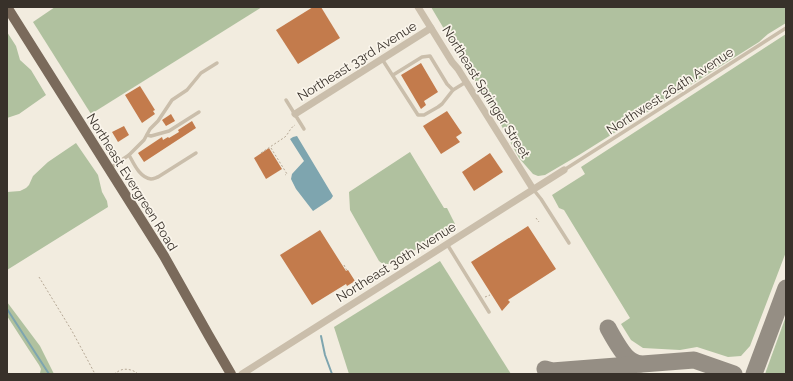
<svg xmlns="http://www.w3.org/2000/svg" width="793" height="381" font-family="Raleway,sans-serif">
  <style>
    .green { fill: #b0c19f }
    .water { fill: #7ea5af }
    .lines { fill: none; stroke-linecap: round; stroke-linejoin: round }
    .stream { stroke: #7ea5af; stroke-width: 2 }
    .taxiway { stroke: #958e84; stroke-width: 17 }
    .building { fill: #c37b4c }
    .path { stroke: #b6a895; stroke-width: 1; stroke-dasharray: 2 2; stroke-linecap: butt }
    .service { stroke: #cabeab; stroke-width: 3.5 }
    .minor { stroke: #cabeab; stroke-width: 7 }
    .primary { stroke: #7a6a5b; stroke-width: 10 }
    .labels { text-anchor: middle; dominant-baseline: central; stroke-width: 3.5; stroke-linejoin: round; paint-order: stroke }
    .street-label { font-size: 13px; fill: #38312a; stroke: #faf5eb }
  </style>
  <rect width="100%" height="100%" fill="#f2ecdf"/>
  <!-- green -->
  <g class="green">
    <path d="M55,7H262L91,114L33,22Z"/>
    <path d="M431,7H786V23L768,34L759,42L579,155L545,175L538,176L533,174L519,158L500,123Z"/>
    <path d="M7,32L16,46L20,60L31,70L46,95L19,114L7,118Z"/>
    <path d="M786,34V252L750,346L741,356L728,357L697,347L680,350L643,348L631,340L621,324L630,318L564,210L559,208L552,195L585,174L581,167Z"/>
    <path d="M76,143L98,175L102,192L107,201L108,207L7,270V192L20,191L26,188L29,185L33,176L48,162Z"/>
    <path d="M410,152L444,208H447L455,224L454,226L392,264C386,264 383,265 379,261L350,210L349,192Z"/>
    <path d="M440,261L511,374H349L334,327Z"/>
    <path d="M7,302L40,346L54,374H41L40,373L41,369L39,365L29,350L7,316Z"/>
    <path d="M786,316V374H765Z"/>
  </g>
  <!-- water -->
  <path class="water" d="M297,136L333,196L331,199L313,211L296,189L291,179L292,174L304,161L290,139L293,137Z"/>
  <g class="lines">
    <!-- stream -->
    <g class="stream">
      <path d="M7,309L49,374"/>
      <path d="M321,336L325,355L332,374"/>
    </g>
    <!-- taxiway -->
    <g class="taxiway">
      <path d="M608,328C613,337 621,352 628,358C631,361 636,363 640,364"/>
      <path d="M545,369L552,371L694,360L734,374"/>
      <path d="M754,374L786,288"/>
    </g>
  </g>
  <!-- building -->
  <g class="building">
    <path d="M313,7H321L340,38L298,64L276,30Z"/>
    <path d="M421,63L438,92L424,101L426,105L421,109L401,75Z"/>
    <path d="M140,86L155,110L153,111L155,114L142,123L125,95Z"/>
    <path d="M447,111L462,133L456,137L460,142L441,154L423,126Z"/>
    <path d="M171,114L175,121L166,126L162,120Z"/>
    <path d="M192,121L196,128L144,162L138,153L162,137L163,140L168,137L169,138L179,132L178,130Z"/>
    <path d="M124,126L129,135L118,142L112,132Z"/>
    <path d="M269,148L282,169L266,179L254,158Z"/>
    <path d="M490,153L503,172L474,191L462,172Z"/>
    <path d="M528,226L556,269L508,300L510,302L502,311L471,262Z"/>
    <path d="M320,230L346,271L348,270L355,281L347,286L346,284L312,305L280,255Z"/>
  </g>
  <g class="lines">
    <!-- path -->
    <g class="path">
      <path d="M271,148L287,174L285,175"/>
      <path d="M261,153L285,137C289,133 290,128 295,125"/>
      <path d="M536,218L539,222"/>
      <path d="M344,265L347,271"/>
      <path d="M39,277L72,331L86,357L95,374"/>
      <path d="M354,282L360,291"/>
      <path d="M485,297L490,295"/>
      <path d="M114,374C116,373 118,371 121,370C126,368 134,370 138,374"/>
    </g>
    <!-- service -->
    <g class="service">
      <path d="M382,59L418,115H424L438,107L442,104L453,90L466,82"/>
      <path d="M393,75L422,57L430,56L447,84L453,90"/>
      <path d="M286,100L304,129"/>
      <path d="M147,135L151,136L169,131L199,112"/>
      <path d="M129,155C134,164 140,178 151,179C153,179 155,178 158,177L196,153"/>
      <path d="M110,168L129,155L144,140L150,129L158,121L172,100L187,90L201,73L217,63"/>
      <path d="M564,170L786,28"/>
      <path d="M533,189L541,199L569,243"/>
      <path d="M447,244L489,312"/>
    </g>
    <!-- minor -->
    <g class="minor">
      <path d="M418,7L452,62L458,69L533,189"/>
      <path d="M295,114L431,28"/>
      <path d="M242,374L564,170"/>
    </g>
    <!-- primary -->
    <path class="primary" d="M7,7L164,256L209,336L231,374"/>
  </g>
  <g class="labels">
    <!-- street labels -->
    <g class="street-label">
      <text transform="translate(357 61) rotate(-32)">Northeast 33rd Avenue</text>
      <text transform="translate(670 91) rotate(-33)">Northwest 264th Avenue</text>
      <text transform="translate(486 92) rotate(58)">Northeast Springer Street</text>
      <text transform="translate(132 182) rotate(58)">Northeast Evergreen Road</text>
      <text transform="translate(396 262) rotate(-32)">Northeast 30th Avenue</text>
    </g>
  </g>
  <!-- border -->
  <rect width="793" height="381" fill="none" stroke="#38312a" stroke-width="16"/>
</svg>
